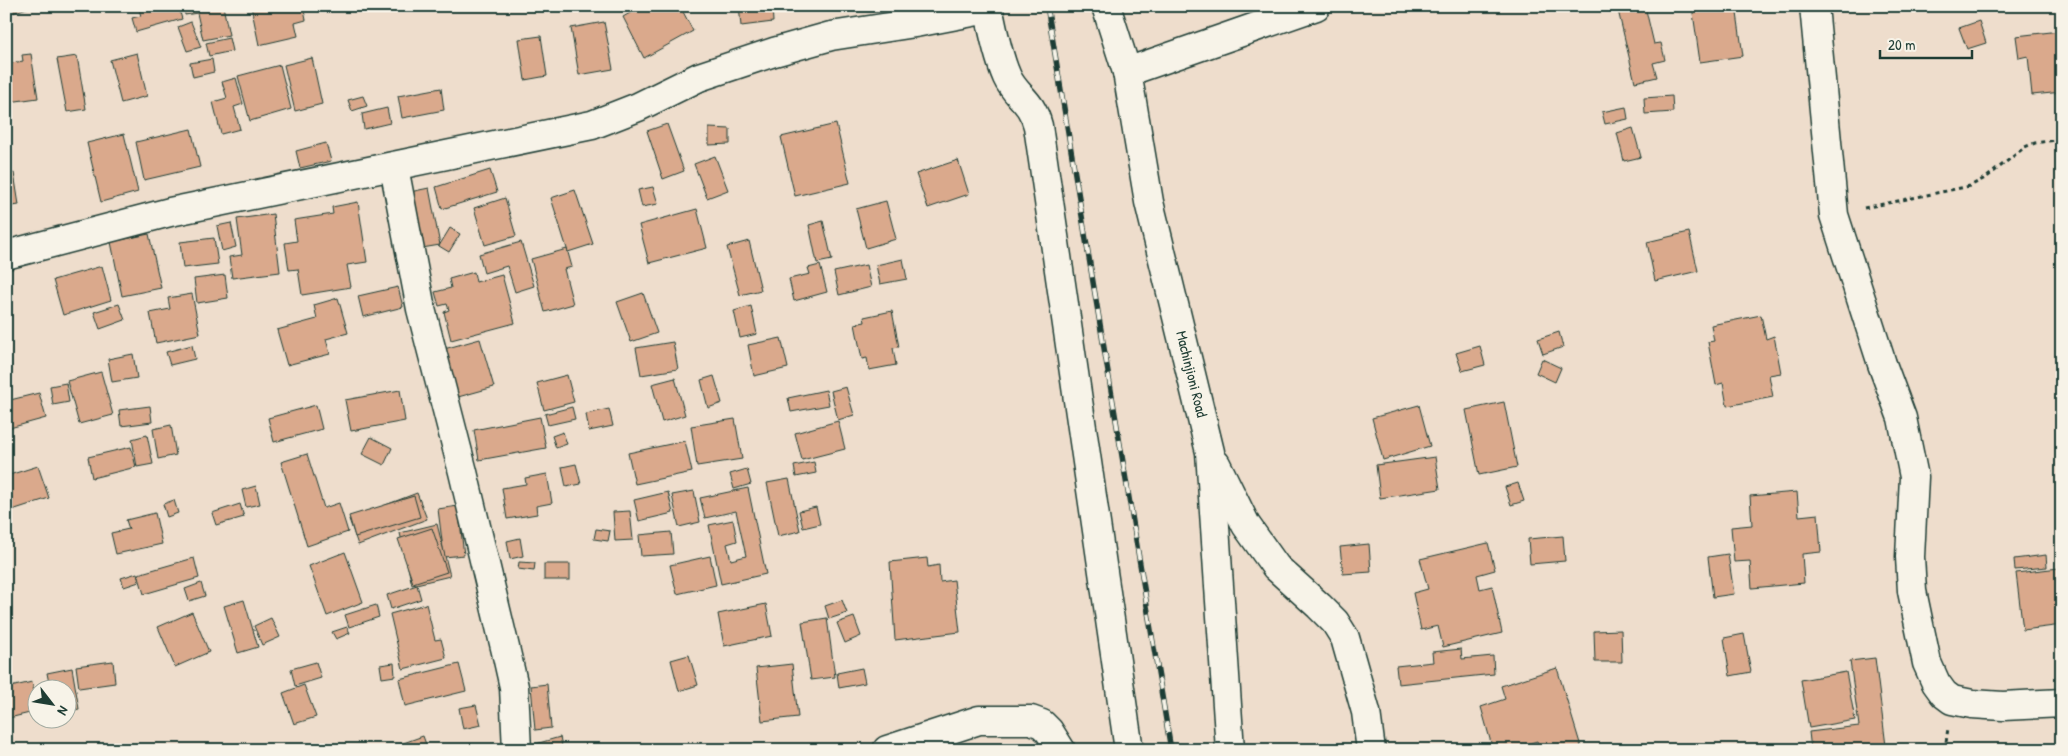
<svg xmlns="http://www.w3.org/2000/svg" width="2068" height="756" font-family="'Patrick Hand',sans-serif">
  <style>
    .building { fill: #daa98c; stroke: #1f3d34 }
    .lines { fill: none; stroke-linecap: round; stroke-linejoin: round }
    .minor-casing { stroke: #1f3d34; stroke-width: 31 }
    .path { stroke: #1f3d34; stroke-width: 3; stroke-dasharray: 4 4; stroke-linecap: butt }
    .minor { stroke: #f7f3e8; stroke-width: 28 }
    .rail-casing { stroke: #1f3d34; stroke-width: 5.5 }
    .rail { stroke: #f7f3e8; stroke-width: 4; stroke-dasharray: 11; stroke-linecap: butt }
    .labels { text-anchor: middle; dominant-baseline: central; stroke-width: 5; stroke-linejoin: round; paint-order: stroke }
    .street-label { font-size: 15px; fill: #1f3d34; stroke: #f7f3e8 }
  </style>
  <rect width="100%" height="100%" fill="#edc"/>
  <filter id="ink" filterUnits="userSpaceOnUse"><feTurbulence type="fractalNoise" baseFrequency=".02" numOctaves="2"/><feDisplacementMap in="SourceGraphic" scale="10" xChannelSelector="R" yChannelSelector="G"/><feConvolveMatrix kernelMatrix="1 2 1 2 8 2 1 2 1" color-interpolation-filters="sRGB"/></filter>
  <g filter="url(#ink)">
    <!-- building -->
    <g class="building">
      <path d="M6,6H33L6,15Z"/>
      <path d="M138,6H178L182,19L136,32L132,18L141,16Z"/>
      <path d="M184,6H223L229,35L203,40L197,13L185,15Z"/>
      <path d="M251,6H303L306,20L295,23L298,36L259,45Z"/>
      <path d="M642,6H680L693,31L644,58L623,17Z"/>
      <path d="M739,6H772L773,22L741,26Z"/>
      <path d="M1617,6H1645L1654,44L1661,43L1665,60L1653,63L1657,77L1635,82Z"/>
      <path d="M1692,6H1736L1743,56L1700,62Z"/>
      <path d="M1979,21L1986,43L1967,49L1959,28Z"/>
      <path d="M191,22L201,47L187,51L178,27Z"/>
      <path d="M604,22L613,69L579,75L571,28Z"/>
      <path d="M2060,31L2062,92L2032,95L2028,56L2019,58L2016,36Z"/>
      <path d="M541,36L547,76L525,80L519,39Z"/>
      <path d="M229,38L232,51L209,56L206,43Z"/>
      <path d="M137,53L147,96L121,103L110,60Z"/>
      <path d="M31,54L38,98L9,102L10,113H6V64L23,61L22,55Z"/>
      <path d="M77,56L86,109L67,112L57,59Z"/>
      <path d="M312,58L322,104L295,111L284,65Z"/>
      <path d="M212,59L214,72L193,77L190,63Z"/>
      <path d="M280,65L291,109L250,121L238,76Z"/>
      <path d="M236,78L243,104L234,107L240,129L221,134L213,102L227,98L222,82Z"/>
      <path d="M441,88L444,110L402,118L398,96Z"/>
      <path d="M363,96L367,106L352,111L348,100Z"/>
      <path d="M1672,96L1673,112L1645,114L1644,98Z"/>
      <path d="M1626,107L1628,119L1605,124L1602,112Z"/>
      <path d="M387,108L390,123L364,129L362,114Z"/>
      <path d="M667,124L684,171L663,179L647,131Z"/>
      <path d="M836,124L850,183L795,196L781,137Z"/>
      <path d="M709,128L730,129V144L709,145Z"/>
      <path d="M1633,128L1641,157L1624,161L1617,133Z"/>
      <path d="M191,129L200,167L144,180L136,142Z"/>
      <path d="M124,134L138,192L101,202L87,143Z"/>
      <path d="M326,143L331,161L300,168L296,151Z"/>
      <path d="M715,156L728,190L707,198L694,164Z"/>
      <path d="M958,160L969,194L928,208L916,174Z"/>
      <path d="M490,170L497,192L442,209L436,187Z"/>
      <path d="M14,173L19,205L6,207V175Z"/>
      <path d="M653,187L658,204L642,207L638,190Z"/>
      <path d="M429,188L440,245L416,249L405,193Z"/>
      <path d="M575,190L593,244L568,252L551,198Z"/>
      <path d="M505,198L516,236L485,245L474,208Z"/>
      <path d="M886,201L896,239L866,248L856,209Z"/>
      <path d="M358,202L367,262L347,265L351,287L302,295L298,269L289,270L285,243L297,241L294,220L333,214L332,207Z"/>
      <path d="M697,209L707,248L649,263L639,225Z"/>
      <path d="M273,214L280,272L232,278L229,257L242,255L237,219Z"/>
      <path d="M823,221L832,260L817,263L809,225Z"/>
      <path d="M231,223L236,247L222,251L217,226Z"/>
      <path d="M450,228L460,234L449,252L439,246Z"/>
      <path d="M1689,232L1698,271L1655,281L1647,242Z"/>
      <path d="M149,234L161,288L122,296L111,242Z"/>
      <path d="M214,238L218,264L183,268L180,242Z"/>
      <path d="M749,241L761,290L740,295L727,247Z"/>
      <path d="M521,242L534,286L515,292L507,266L484,273L479,254Z"/>
      <path d="M567,249L572,267L564,269L573,304L545,312L531,259Z"/>
      <path d="M903,259L907,279L880,284L876,265Z"/>
      <path d="M820,265L827,292L794,301L789,279L810,274L808,268Z"/>
      <path d="M866,265L871,287L839,295L834,272Z"/>
      <path d="M102,266L111,300L63,315L53,280Z"/>
      <path d="M474,272L476,282L502,275L515,323L451,340L444,312L449,310L447,304L439,306L435,292L451,288L449,279Z"/>
      <path d="M225,275L228,298L197,303L194,279Z"/>
      <path d="M398,287L403,307L363,317L358,296Z"/>
      <path d="M643,293L657,333L631,342L617,302Z"/>
      <path d="M192,294L200,334L156,343L150,313L170,309L168,298Z"/>
      <path d="M338,298L348,333L326,339L330,354L287,365L277,330L317,319L314,305Z"/>
      <path d="M119,304L125,320L100,329L94,312Z"/>
      <path d="M751,306L757,334L740,338L734,311Z"/>
      <path d="M892,311L899,347L893,348L896,365L869,370L867,358L862,359L855,324L865,322L864,317Z"/>
      <path d="M1761,315L1766,339L1774,336L1781,373L1769,375L1773,397L1727,406L1723,383L1716,385L1708,342L1714,341L1711,325Z"/>
      <path d="M1559,332L1563,347L1543,354L1538,339Z"/>
      <path d="M6,335L9,352L6,353Z"/>
      <path d="M781,338L788,368L754,376L748,345Z"/>
      <path d="M480,339L494,387L458,397L444,349Z"/>
      <path d="M673,342L678,369L641,375L636,348Z"/>
      <path d="M192,345L195,359L170,365L166,352Z"/>
      <path d="M1480,346L1485,365L1462,371L1456,353Z"/>
      <path d="M133,354L137,378L112,382L108,359Z"/>
      <path d="M1542,359L1561,368L1555,382L1536,373Z"/>
      <path d="M101,372L113,415L79,424L67,381Z"/>
      <path d="M567,375L574,402L544,410L537,383Z"/>
      <path d="M714,376L722,403L708,408L701,380Z"/>
      <path d="M675,378L685,415L662,422L652,384Z"/>
      <path d="M66,383L69,402L53,405L50,386Z"/>
      <path d="M846,387L854,415L838,420L831,391Z"/>
      <path d="M400,390L405,421L351,431L345,400Z"/>
      <path d="M826,390L829,405L791,412L788,398Z"/>
      <path d="M39,393L46,418L6,429V401Z"/>
      <path d="M1504,402L1517,467L1479,475L1466,410Z"/>
      <path d="M316,405L322,429L274,442L268,418Z"/>
      <path d="M1419,405L1430,446L1383,460L1372,418Z"/>
      <path d="M150,406L152,422L121,426L119,410Z"/>
      <path d="M572,407L575,419L548,425L545,414Z"/>
      <path d="M609,409L613,426L589,431L586,414Z"/>
      <path d="M540,417L546,448L479,460L474,430Z"/>
      <path d="M735,419L742,459L697,466L691,426Z"/>
      <path d="M838,421L845,449L802,460L795,433Z"/>
      <path d="M171,425L176,455L158,459L153,429Z"/>
      <path d="M563,432L567,444L556,448L552,436Z"/>
      <path d="M147,435L153,464L137,467L132,439Z"/>
      <path d="M371,437L392,448L384,465L362,454Z"/>
      <path d="M685,441L692,472L635,484L628,453Z"/>
      <path d="M131,447L136,467L92,478L88,457Z"/>
      <path d="M307,454L324,508L339,503L348,532L307,546L281,462Z"/>
      <path d="M1435,457L1440,489L1380,498L1376,465Z"/>
      <path d="M814,462L816,473L796,477L794,466Z"/>
      <path d="M576,464L581,484L566,487L562,467Z"/>
      <path d="M38,466L49,498L6,512V476Z"/>
      <path d="M747,469L751,484L734,489L730,474Z"/>
      <path d="M547,474L552,503L536,506L537,514L507,519L502,488L526,484L525,478Z"/>
      <path d="M789,479L800,531L778,536L767,483Z"/>
      <path d="M1518,483L1524,501L1511,505L1505,487Z"/>
      <path d="M256,486L260,504L246,507L242,490Z"/>
      <path d="M748,488L766,574L721,584L709,525L733,520L737,541L727,544L731,560L746,556L736,511L705,518L700,498Z"/>
      <path d="M694,491L700,522L679,527L672,495Z"/>
      <path d="M668,492L673,513L639,521L634,500Z"/>
      <path d="M1797,492L1799,516L1818,514L1821,552L1802,554L1804,583L1752,588L1750,561L1734,562L1731,527L1752,525L1750,496Z"/>
      <path d="M417,493L427,519L358,545L349,519Z"/>
      <path d="M414,496L420,517L355,537L349,516Z"/>
      <path d="M174,500L178,513L167,517L163,504Z"/>
      <path d="M240,504L244,517L216,525L212,513Z"/>
      <path d="M458,506L464,555L444,557L438,509Z"/>
      <path d="M816,507L820,524L803,528L799,511Z"/>
      <path d="M630,511L633,540L615,541L613,512Z"/>
      <path d="M155,513L162,544L116,554L111,533L129,529L126,520Z"/>
      <path d="M437,524L450,576L412,585L400,533Z"/>
      <path d="M432,528L447,572L413,583L398,539Z"/>
      <path d="M596,529L610,531L608,541L594,539Z"/>
      <path d="M671,532L673,554L641,556L639,535Z"/>
      <path d="M1563,536L1565,561L1530,564L1528,539Z"/>
      <path d="M520,538L523,556L510,559L507,541Z"/>
      <path d="M1488,543L1495,570L1477,575L1480,589L1492,586L1502,633L1443,647L1438,626L1421,630L1413,593L1428,589L1420,559Z"/>
      <path d="M1369,544L1371,572L1343,574L1340,547Z"/>
      <path d="M345,552L363,602L327,616L309,566Z"/>
      <path d="M1728,554L1734,594L1713,597L1708,557Z"/>
      <path d="M2046,555L2047,567L2015,570L2014,559Z"/>
      <path d="M710,556L716,585L677,594L670,565Z"/>
      <path d="M194,558L199,578L144,594L138,574Z"/>
      <path d="M927,558L928,567L939,565L940,582L954,580L960,632L895,640L890,562Z"/>
      <path d="M519,562L535,563L534,571L518,569Z"/>
      <rect x="544" y="564" width="26" height="16"/>
      <path d="M2059,568L2062,597V625L2023,630L2016,573Z"/>
      <path d="M137,573L139,582L124,587L121,578Z"/>
      <path d="M201,583L205,596L189,601L185,589Z"/>
      <path d="M417,585L421,599L391,609L387,595Z"/>
      <path d="M244,600L258,647L238,653L224,606Z"/>
      <path d="M842,600L847,613L829,619L825,606Z"/>
      <path d="M426,604L435,640L441,639L446,658L403,669L390,614Z"/>
      <path d="M766,604L772,636L724,646L718,614Z"/>
      <path d="M376,605L379,617L349,627L345,615Z"/>
      <path d="M192,612L209,652L175,667L158,627Z"/>
      <path d="M854,617L861,636L845,643L837,623Z"/>
      <path d="M271,618L280,637L262,645L254,626Z"/>
      <path d="M827,618L835,677L811,680L802,622Z"/>
      <path d="M347,627L350,633L336,639L332,632Z"/>
      <path d="M1621,630L1622,662H1595L1594,631Z"/>
      <path d="M1744,634L1751,672L1730,676L1724,638Z"/>
      <path d="M1461,649L1462,659L1493,656L1494,674L1398,684L1396,666L1433,662L1432,652Z"/>
      <path d="M689,655L698,685L679,691L671,660Z"/>
      <path d="M1875,658L1886,746L1858,750H1811L1809,732L1859,726L1850,661Z"/>
      <path d="M113,661L115,683L79,688L76,666Z"/>
      <path d="M316,662L321,678L295,686L291,669Z"/>
      <path d="M394,663L395,676L382,678L380,665Z"/>
      <path d="M459,664L466,691L405,706L399,679Z"/>
      <path d="M792,664L798,717L762,721L756,668Z"/>
      <path d="M72,668L79,709L68,711V688H50L47,673Z"/>
      <path d="M862,668L865,683L839,688L837,673Z"/>
      <path d="M1557,668L1582,750H1540L1537,741L1508,750H1493L1481,707L1505,699L1501,686Z"/>
      <path d="M1846,672L1855,720L1809,728L1801,680Z"/>
      <path d="M32,682L38,711L9,718L6,712V688Z"/>
      <path d="M547,684L551,728L535,730L531,686Z"/>
      <path d="M304,685L316,717L294,724L283,693Z"/>
      <path d="M476,705L481,725L463,729L459,708Z"/>
      <path d="M423,736L428,750H384Z"/>
      <path d="M560,737L563,750H533L532,745Z"/>
      <path d="M96,746L97,750H83Z"/>
      <path d="M478,746L479,750H465Z"/>
    </g>
    <g class="lines">
      <!-- minor casing -->
      <g class="minor-casing">
        <g id="minor">
          <path d="M988,6C992,27 999,59 1007,77C1016,97 1031,99 1038,126L1129,750"/>
          <path d="M1106,6L1127,72L1149,202L1210,452L1230,750"/>
          <path d="M1814,6L1834,215L1882,364L1902,418L1914,477L1910,557L1912,591L1927,663L1936,683L1944,694L1952,700L1972,704L2003,706L2062,703"/>
          <path d="M1127,72L1316,6"/>
          <path d="M394,167L421,309L463,472L507,656L514,687L517,750"/>
          <path d="M6,255L170,212L592,125L638,107L699,77L774,52L831,36L915,23L988,9"/>
          <path d="M1216,464L1246,525L1276,567L1319,606L1335,622L1345,638L1366,712L1371,750"/>
          <path d="M887,750L979,720H1031L1042,724L1049,731L1061,750"/>
        </g>
      </g>
      <!-- path -->
      <g class="path">
        <path d="M1864,208L1970,186L1987,177L2025,147L2035,143L2062,139"/>
        <path d="M1945,750L1948,728"/>
      </g>
      <!-- minor -->
      <use href="#minor" class="minor"/>
      <!-- rail casing -->
      <g class="rail-casing">
        <path id="rail" d="M1047,6L1171,750"/>
      </g>
      <!-- rail -->
      <use href="#rail" class="rail"/>
    </g>
  </g>
  <g class="labels">
    <!-- street labels -->
    <g class="street-label">
      <text transform="translate(1192 374) rotate(76)">Machinjioni Road</text>
    </g>
  </g>
  <!-- margin -->
  <rect width="2068" height="756" fill="none" stroke="#f7f3e8" stroke-width="25"/>
  <rect x="12" y="12" width="2043" height="731" fill="none" stroke="#1f3d34" stroke-width="2" filter="url(#ink)"/>
  <!-- north arrow -->
  <g transform="translate(52 704) rotate(121)"><circle r="24" fill="#f7f3e8" stroke="#a1aaa0"/>
  <path d="M0-4L9 19L0 12L-9 19Z" fill="#1f3d34"/>
  <text y="-8" font-size="14" font-weight="bold" text-anchor="middle" fill="#1f3d34">N</text>
  </g>
  <!-- scale -->
  <path d="M1880 50v8h92v-8" fill="none" stroke="#1f3d34" stroke-width="2.5"/>
  <text x="1888" y="50" font-size="15" fill="#1f3d34" stroke="#f7f3e8" stroke-width="4" paint-order="stroke">20 m</text>
</svg>
